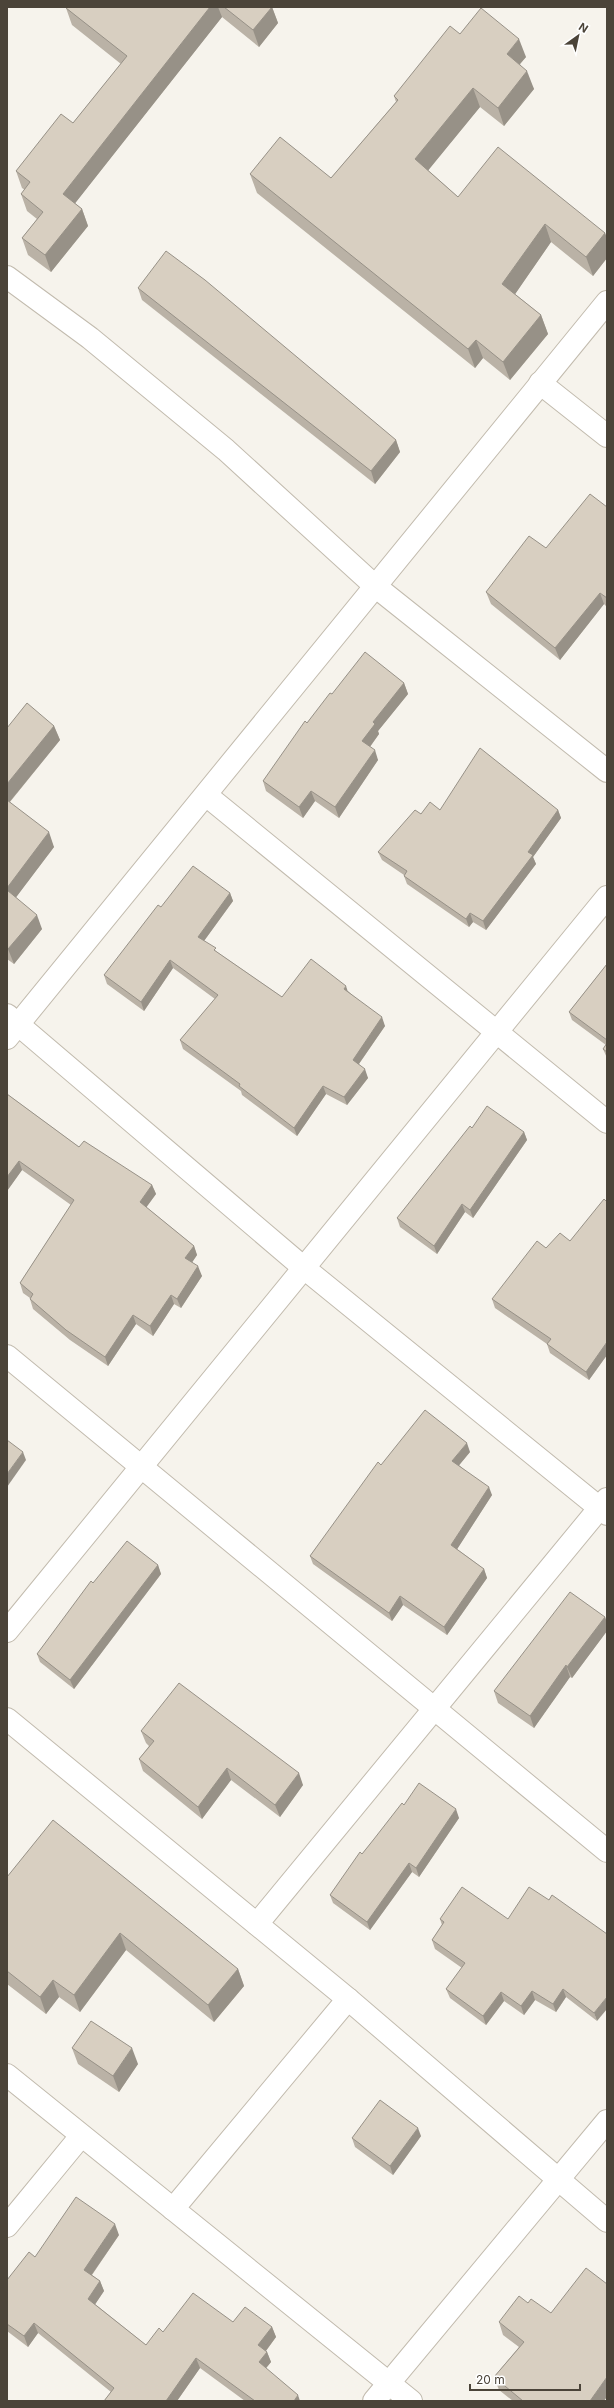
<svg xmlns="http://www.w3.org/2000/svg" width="614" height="2408" font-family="Inter,sans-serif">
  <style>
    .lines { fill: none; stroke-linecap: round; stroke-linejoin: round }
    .minor-casing { stroke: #c2bbae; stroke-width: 24 }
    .minor { stroke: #fff; stroke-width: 22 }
    .wall { fill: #bab2a6 }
    .shaded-wall { fill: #979187 }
    .building { fill: #d8cfc1; stroke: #979187 }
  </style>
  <rect width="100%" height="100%" fill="#f6f3ec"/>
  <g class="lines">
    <!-- minor casing -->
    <g class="minor-casing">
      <g id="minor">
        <path d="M7,277L90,338L226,450L375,586L607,771"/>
        <path d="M540,383L607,436"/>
        <path d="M206,795L607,1122"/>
        <path d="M7,1015L304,1268L607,1514"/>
        <path d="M7,1038L607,302"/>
        <path d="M7,1356L607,1851"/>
        <path d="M7,1631L607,897"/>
        <path d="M7,1719L348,1999L607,2221"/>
        <path d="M257,1924L607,1499"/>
        <path d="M7,2075L411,2401"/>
        <path d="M173,2209L348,1999"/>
        <path d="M7,2226L81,2136"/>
        <path d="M374,2401L607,2121"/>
      </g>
    </g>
    <!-- minor -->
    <use href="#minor" class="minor"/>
  </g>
  <!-- wall -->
  <g class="wall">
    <path d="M66,7H272L278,23L259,47L222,17L75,203L82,209L88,226L51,272L28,255L22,238L37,219L27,211L21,194L25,190L22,188L16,171L73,123L121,64L72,25L66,8Z"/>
    <path d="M460,34L526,57L520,64L534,89L504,126L480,107L428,170L458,197L605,233L607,238V258L593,276L551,242L515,294L541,315L548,334L510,380L483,358L475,368L257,193L250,174L331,178L396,102L394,96Z"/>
    <path d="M138,288L396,440L400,452L375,484L142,300Z"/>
    <path d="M607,507V607L604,604L560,660L491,604L486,592L546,548Z"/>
    <path d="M404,683L408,694L378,731L379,734L370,747L378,760L339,818L315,801L303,818L266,791L263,781L307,723L332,694Z"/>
    <path d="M54,726L60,740L10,802L54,847L16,897L42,929L14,964L7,959V728Z"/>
    <path d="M440,810H558L561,818L533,857L536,864L486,930L473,922L469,927L407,884L404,876V875L382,860L378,852L421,814Z"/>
    <path d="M230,893L233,901L204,941L217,952L282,997L348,991L385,1026L359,1064L368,1078L347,1105L326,1094L297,1136L242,1095L241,1091L183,1049L180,1040L215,999L173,968L144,1011L107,984L104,975Z"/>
    <path d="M607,964V1058L603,1049L606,1045L572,1020L569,1012Z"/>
    <path d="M7,1094L79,1147L152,1185L156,1194L146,1207L194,1246L197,1255L192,1262L202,1276L181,1308L174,1304L153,1336L136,1324L108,1366L70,1340L33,1309L30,1299V1298L23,1293L20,1283L71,1205L22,1170L7,1191Z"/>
    <path d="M472,1128L524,1132L527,1140L473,1218L465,1212L437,1254L400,1227L397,1218Z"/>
    <path d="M607,1202V1355L589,1380L550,1353L547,1344L495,1308L492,1299L546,1248L570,1241Z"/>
    <path d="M470,1452L459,1465L492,1495L457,1549L484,1569L487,1578L447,1635L403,1605L392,1621L313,1564L310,1556L381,1465Z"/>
    <path d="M158,1565L161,1574L74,1689L40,1662L37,1654L93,1583Z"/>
    <path d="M605,1617L607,1623V1631L572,1678L570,1677L534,1728L498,1703L494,1691Z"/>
    <path d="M141,1731L303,1785L280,1817L231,1780L202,1819L143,1771L139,1759L149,1746L146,1743Z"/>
    <path d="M404,1805L459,1818L419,1877L412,1872L370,1930L333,1903L330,1895L362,1854Z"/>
    <path d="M7,1877L238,1969L244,1986L214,2022L126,1950L80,2012L59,1997L46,2014L7,1984Z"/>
    <path d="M552,1895L597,2021L566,1997L556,2012L535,2000L524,2015L504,2001L486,2025L450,1998L446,1989L462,1968L435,1949L432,1940L442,1925L440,1919H508L549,1900Z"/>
    <path d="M72,2048L138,2064L119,2092L78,2064Z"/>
    <path d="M421,2136L393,2175L355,2147L352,2138Z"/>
    <path d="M119,2235L92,2275L100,2281L104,2291L95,2304L146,2345L163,2332L233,2322L272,2327L276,2337L266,2351L267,2352L271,2362L266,2368L300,2401H245L200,2368L177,2401H104L111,2392L38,2333L28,2347L7,2331V2280L35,2257Z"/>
    <path d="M499,2322L604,2401H513L499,2390L494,2377L519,2347L503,2335Z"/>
  </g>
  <!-- shaded-wall -->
  <g class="shaded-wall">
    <path d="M210,7H218L222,17L69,211L63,194Z"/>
    <path d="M272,7L278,23L259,47L253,30Z"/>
    <path d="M519,39L526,57L513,72L507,54Z"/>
    <path d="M527,71L534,89L504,126L498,108Z"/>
    <path d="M473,88L480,107L422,178L415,159Z"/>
    <path d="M82,209L88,226L51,272L45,255Z"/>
    <path d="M545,224L551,242L509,303L502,284Z"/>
    <path d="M605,233L607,238V258L593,276L586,257Z"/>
    <path d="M541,315L548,334L510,380L503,362Z"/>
    <path d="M476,340L483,358L475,368L468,349Z"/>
    <path d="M396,440L400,452L375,484L371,471Z"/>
    <path d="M600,593L604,604L560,660L555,648Z"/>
    <path d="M404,683L408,694L378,731L379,734L366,752L362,741L373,722Z"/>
    <path d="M54,726L60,740L7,805V784Z"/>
    <path d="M375,750L378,760L339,818L335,807Z"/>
    <path d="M311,791L315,801L303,818L299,807Z"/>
    <path d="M558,810L561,818L533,857L536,864L486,930L483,921L528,852Z"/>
    <path d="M49,832L54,847L11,904L7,892V888Z"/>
    <path d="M230,893L233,901L201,945L198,937Z"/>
    <path d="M470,913L473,922L469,927L466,919Z"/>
    <path d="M37,915L42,929L14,964L8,949Z"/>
    <path d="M170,960L173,968L144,1011L141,1002Z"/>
    <path d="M346,986L349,995L344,989Z"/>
    <path d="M382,1017L385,1026L356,1068L353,1060Z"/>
    <path d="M365,1069L368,1078L347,1105L344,1097Z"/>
    <path d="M323,1086L326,1094L297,1136L294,1128Z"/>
    <path d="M524,1132L527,1140L473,1218L470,1210Z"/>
    <path d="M19,1161L22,1170L7,1191V1177Z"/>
    <path d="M152,1185L156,1194L143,1212L140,1202Z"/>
    <path d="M462,1204L465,1212L437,1254L434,1246Z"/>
    <path d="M194,1246L197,1255L189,1267L185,1258Z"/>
    <path d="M198,1266L202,1276L181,1308L177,1299Z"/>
    <path d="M171,1295L174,1304L153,1336L150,1326Z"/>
    <path d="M133,1315L136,1324L108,1366L105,1357Z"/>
    <path d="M607,1342V1355L589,1380L586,1372Z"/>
    <path d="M467,1443L470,1452L456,1469L452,1461Z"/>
    <path d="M23,1452L26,1460L7,1487V1474Z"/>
    <path d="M489,1487L492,1495L454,1554L451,1545Z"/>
    <path d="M158,1565L161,1574L74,1689L70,1680Z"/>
    <path d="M484,1569L487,1578L447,1635L444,1627Z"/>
    <path d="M400,1596L403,1605L392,1621L389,1613Z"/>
    <path d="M605,1617L607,1623V1631L572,1678L567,1667Z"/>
    <path d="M566,1665L570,1677L534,1728L530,1716Z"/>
    <path d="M227,1768L231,1780L202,1819L198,1807Z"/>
    <path d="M299,1773L303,1785L280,1817L275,1805Z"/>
    <path d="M456,1809L459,1818L419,1877L416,1868Z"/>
    <path d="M409,1863L412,1872L370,1930L367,1922Z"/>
    <path d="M120,1933L126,1950L80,2012L74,1995Z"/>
    <path d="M238,1969L244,1986L214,2022L208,2005Z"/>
    <path d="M53,1980L59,1997L46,2014L40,1997Z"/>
    <path d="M563,1989L566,1997L556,2012L553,2004Z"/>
    <path d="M532,1991L535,2000L524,2015L521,2006Z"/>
    <path d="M501,1992L504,2001L486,2025L483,2016Z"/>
    <path d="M607,1997V2009L597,2021L594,2013Z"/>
    <path d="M132,2048L138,2064L119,2092L113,2076Z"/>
    <path d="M418,2128L421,2136L393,2175L390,2166Z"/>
    <path d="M115,2224L119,2235L88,2280L84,2270Z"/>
    <path d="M100,2281L104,2291L92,2309L88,2299Z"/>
    <path d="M34,2323L38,2333L28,2347L24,2336Z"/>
    <path d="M272,2327L276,2337L262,2356L258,2345Z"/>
    <path d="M267,2352L271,2362L262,2373L259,2362Z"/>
    <path d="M196,2358L200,2368L177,2401H166Z"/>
    <path d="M607,2377V2397L604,2401H590Z"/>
    <path d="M298,2395L300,2401H294Z"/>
  </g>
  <!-- building -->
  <g class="building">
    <path d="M66,7H210L63,194L82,209L45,255L22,238L43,212L21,194L30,182L16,171L61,114L73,123L127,56L66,8Z"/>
    <path d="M224,7H272L253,30Z"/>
    <path d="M481,8L519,39L507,54L527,71L498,108L473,88L415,159L458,197L498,147L605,233L586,257L545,224L502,284L541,315L503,362L476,340L468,349L250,174L280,137L331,178L398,100L394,96L450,26L460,34Z"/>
    <path d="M166,251L205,280L396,440L371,471L138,288Z"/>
    <path d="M590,494L607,507V598L600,593L555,648L486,592L529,536L546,548Z"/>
    <path d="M365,652L404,683L373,722L375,724L362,741L375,750L335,807L311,791L299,807L263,781L305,721L307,723L330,693L332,694Z"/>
    <path d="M27,703L54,726L7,784V728Z"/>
    <path d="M480,748L558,810L528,852L533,855L483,921L470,913L466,919L404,876L407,871L378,852L415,810L421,814L430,802L440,810Z"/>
    <path d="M7,800L49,832L7,888Z"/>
    <path d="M193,866L230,893L198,937L216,948L214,950L282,997L311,959L346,986L344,989L382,1017L353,1060L365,1069L344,1097L323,1086L294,1128L239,1086L240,1084L180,1040L218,995L170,960L141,1002L104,975L158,905L161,907Z"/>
    <path d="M7,890L37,915L8,949L7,948Z"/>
    <path d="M607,964V1040L569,1012Z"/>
    <path d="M607,1043V1052L603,1049Z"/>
    <path d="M7,1094L79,1147L84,1141L152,1185L140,1202L194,1246L185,1258L198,1266L177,1299L171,1295L150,1326L133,1315L105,1357L66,1330L30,1299L33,1294L20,1283L74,1200L19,1161L7,1177Z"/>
    <path d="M487,1106L524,1132L470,1210L462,1204L434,1246L397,1218L470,1126L472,1128Z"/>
    <path d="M604,1199L607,1202V1342L586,1372L547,1344L551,1339L492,1299L537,1241L546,1248L560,1233L570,1241Z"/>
    <path d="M425,1410L467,1443L452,1461L489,1487L451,1545L484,1569L444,1627L400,1596L389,1613L310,1556L378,1462L381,1465Z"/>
    <path d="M7,1440L23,1452L7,1474Z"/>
    <path d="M127,1541L158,1565L70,1680L37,1654L91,1581L93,1583Z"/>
    <path d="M570,1592L605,1617L567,1667L566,1665L530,1716L494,1691Z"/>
    <path d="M179,1683L299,1773L275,1805L227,1768L198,1807L139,1759L154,1741L141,1731Z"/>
    <path d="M419,1783L456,1809L416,1868L409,1863L367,1922L330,1895L360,1852L362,1854L374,1839L402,1803L404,1805Z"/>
    <path d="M53,1820L238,1969L208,2005L120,1933L74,1995L53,1980L40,1997L7,1971V1877Z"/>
    <path d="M462,1887L508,1919L529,1887L549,1900L552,1895L607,1934V1997L594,2013L563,1989L553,2004L532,1991L521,2006L501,1992L483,2016L446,1989L465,1963L432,1940L444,1922L440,1919Z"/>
    <path d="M91,2021L132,2048L113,2076L72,2048Z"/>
    <path d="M380,2100L418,2128L390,2166L352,2138Z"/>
    <path d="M76,2197L115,2224L84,2270L100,2281L88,2299L146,2345L159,2328L163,2332L193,2293L233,2322L245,2307L272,2327L258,2345L267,2352L259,2362L298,2395L294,2401H255L196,2358L166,2401H104L114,2388L34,2323L24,2336L7,2324V2280L29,2252L35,2257Z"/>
    <path d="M586,2268L607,2284V2377L590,2401H523L494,2377L524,2342L499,2322L519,2296L528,2303L531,2299L551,2313Z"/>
  </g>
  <!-- border -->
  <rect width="614" height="2408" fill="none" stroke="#4b4439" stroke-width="16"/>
  <!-- north arrow -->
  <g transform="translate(578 36) rotate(33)" stroke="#ffffff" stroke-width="3" paint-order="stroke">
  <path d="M0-3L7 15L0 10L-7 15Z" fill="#4b4439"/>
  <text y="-6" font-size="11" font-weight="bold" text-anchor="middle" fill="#4b4439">N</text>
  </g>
  <!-- scale -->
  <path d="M470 2384v6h110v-6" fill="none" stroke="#4b4439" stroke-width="2"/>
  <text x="476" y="2384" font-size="12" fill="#4b4439" stroke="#ffffff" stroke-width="3" paint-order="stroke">20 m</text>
</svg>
